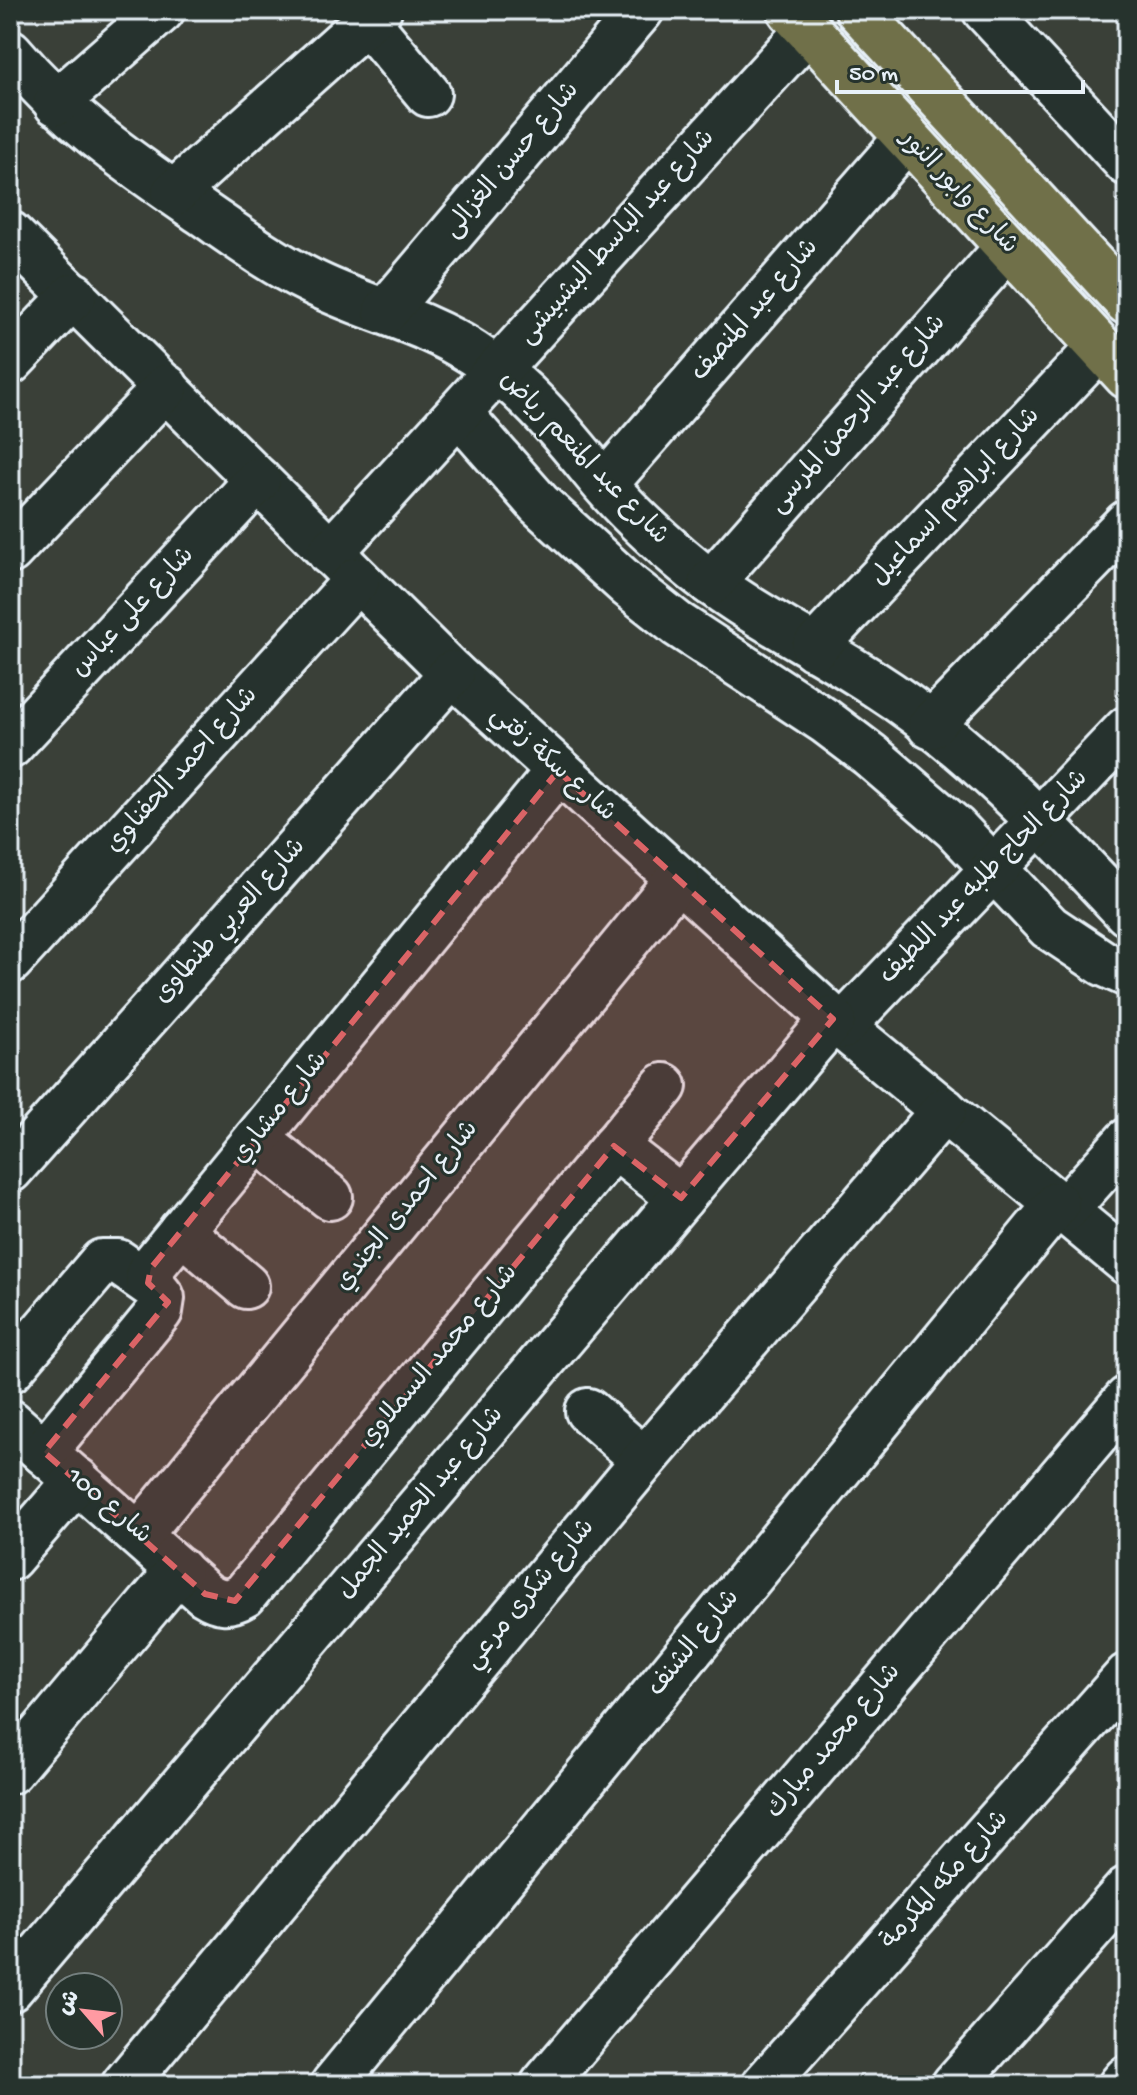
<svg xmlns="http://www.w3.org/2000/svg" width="1137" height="2095" font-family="'Gochi Hand','Playpen Sans Arabic',sans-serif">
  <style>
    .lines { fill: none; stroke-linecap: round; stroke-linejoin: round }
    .minor-casing { stroke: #e8f1f8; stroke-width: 50 }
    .major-casing { stroke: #e8f1f8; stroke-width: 50 }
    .minor { stroke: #26332d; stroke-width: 44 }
    .major { stroke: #70704a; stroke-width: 44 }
    .marked { fill: #db6466; fill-opacity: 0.2; stroke: #db6466; stroke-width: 6; stroke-dasharray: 16 10; stroke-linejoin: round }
    .labels { text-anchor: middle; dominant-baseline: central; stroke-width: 6; stroke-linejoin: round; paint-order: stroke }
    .street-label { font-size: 26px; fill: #e8f1f8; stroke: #26332d }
  </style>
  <rect width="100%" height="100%" fill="#3a4038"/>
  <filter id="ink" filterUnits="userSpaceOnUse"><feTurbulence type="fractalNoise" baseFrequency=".0125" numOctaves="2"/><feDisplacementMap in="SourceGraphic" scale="16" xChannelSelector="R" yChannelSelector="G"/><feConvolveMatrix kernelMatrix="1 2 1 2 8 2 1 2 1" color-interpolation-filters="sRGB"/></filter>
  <g filter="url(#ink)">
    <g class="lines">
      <!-- minor casing -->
      <g class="minor-casing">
        <g id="minor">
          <path d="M985,10L1127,163"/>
          <path d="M367,21L428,94"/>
          <path d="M10,52C68,121 127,161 201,212C236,236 271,262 310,281C363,308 423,320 473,353C529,389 563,434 604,484C627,511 654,536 681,559C739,609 809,641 873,683C969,744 1050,831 1127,913"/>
          <path d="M56,103L162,10"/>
          <path d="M174,193L379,10"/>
          <path d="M10,234L452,673L833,1019L1127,1262"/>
          <path d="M386,311L641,10"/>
          <path d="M10,362L74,295"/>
          <path d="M459,413L539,504L629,586L677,624L825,721L870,755L955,828L1049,927L1103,963L1127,974"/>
          <path d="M605,484L907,138"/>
          <path d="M10,551L166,387"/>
          <path d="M330,553L808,30"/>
          <path d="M711,583L1008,247"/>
          <path d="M814,648L1100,347"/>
          <path d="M930,726L1127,523"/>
          <path d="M10,746L258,480"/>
          <path d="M10,961L357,580"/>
          <path d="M842,1027L1127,729"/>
          <path d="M257,1139L330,1197"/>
          <path d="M614,1146L681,1198"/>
          <path d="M10,1170L452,673"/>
          <path d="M1065,1210L1127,1141"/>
          <path d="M181,1231L246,1286"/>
          <path d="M10,1370L102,1262H118L148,1283"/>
          <path d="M588,1411L644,1460"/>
          <path d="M10,1422L205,1594C219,1603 229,1604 244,1595L664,1086"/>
          <path d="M44,1452L160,1311L162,1298C156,1287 142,1282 151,1268L558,771"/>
          <path d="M139,1535L677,880"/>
          <path d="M10,1558L77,1480"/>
          <path d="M10,1771L179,1570"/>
          <path d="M10,1989L833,1019"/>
          <path d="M124,2085L644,1460L944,1110"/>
          <path d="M333,2085L1057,1204"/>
          <path d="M543,2085L1127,1399"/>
          <path d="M764,2085L1127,1676"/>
          <path d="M954,2085L1127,1889"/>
          <path d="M1121,2085L1127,2078"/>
        </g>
      </g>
      <!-- major casing -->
      <g class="major-casing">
        <g id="major">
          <path d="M790,10L1127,376"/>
          <path d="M858,10L1127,302"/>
        </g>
      </g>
      <!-- minor -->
      <use href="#minor" class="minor"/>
      <!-- major -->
      <use href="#major" class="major"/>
    </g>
  </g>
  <!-- marked area -->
  <path class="marked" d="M558,771L833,1019L681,1198L614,1146L235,1601L205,1594L44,1452L168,1302L148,1283L151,1268Z"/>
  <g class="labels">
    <!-- street labels -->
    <g class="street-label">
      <text transform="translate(513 161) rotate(-50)">شارع حسن الغزالى</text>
      <text transform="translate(958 193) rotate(47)">شارع وابور النور</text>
      <text transform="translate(618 238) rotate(-48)">شارع عبد الباسط البشبيشى</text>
      <text transform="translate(756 311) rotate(-49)">شارع عبد المنصف</text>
      <text transform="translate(859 415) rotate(-49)">شارع عبد الرحمن المرسى</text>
      <text transform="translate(583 459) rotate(46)">شارع عبد المنعم رياض</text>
      <text transform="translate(957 498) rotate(-47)">شارع ابراهيم اسماعيل</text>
      <text transform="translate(134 613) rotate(-47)">شارع على عباس</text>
      <text transform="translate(552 765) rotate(42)">شارع سكة زفتي</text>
      <text transform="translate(183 771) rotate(-48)">شارع احمد الحفناوي</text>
      <text transform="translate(985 878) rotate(-46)">شارع الحاج طلبه عبد اللطيف</text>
      <text transform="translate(231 922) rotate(-48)">شارع العربي طنطاوى</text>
      <text transform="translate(281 1109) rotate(-51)">شارع مشاري</text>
      <text transform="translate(408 1207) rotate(-51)">شارع احمدى الجندي</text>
      <text transform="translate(440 1357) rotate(-50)">شارع محمد السملاوي</text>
      <text transform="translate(422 1504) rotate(-50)">شارع عبد الحميد الجمل</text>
      <text transform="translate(108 1507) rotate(41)">شارع 100</text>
      <text transform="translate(531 1595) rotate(-50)">شارع شكرى مرعي</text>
      <text transform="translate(695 1644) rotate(-51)">شارع الشنف</text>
      <text transform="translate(835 1742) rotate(-50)">شارع محمد مبارك</text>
      <text transform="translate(946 1881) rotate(-48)">شارع مكه المكرمة</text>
    </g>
  </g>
  <!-- margin -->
  <rect width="1137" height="2095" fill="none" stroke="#26332d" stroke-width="40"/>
  <rect x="20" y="20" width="1097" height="2055" fill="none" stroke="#e8f1f8" stroke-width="3" filter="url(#ink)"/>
  <!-- north arrow -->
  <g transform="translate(84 2011) rotate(298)"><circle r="38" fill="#26332d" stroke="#747f7e" stroke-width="2"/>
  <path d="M0-6L14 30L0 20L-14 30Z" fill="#ff9aa2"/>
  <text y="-12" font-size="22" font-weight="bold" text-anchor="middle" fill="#e8f1f8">ش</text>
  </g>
  <!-- scale -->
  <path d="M837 80v12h246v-12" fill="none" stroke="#e8f1f8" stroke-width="4"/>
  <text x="849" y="80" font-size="24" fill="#e8f1f8" stroke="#26332d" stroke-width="6" paint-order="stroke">50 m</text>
</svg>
